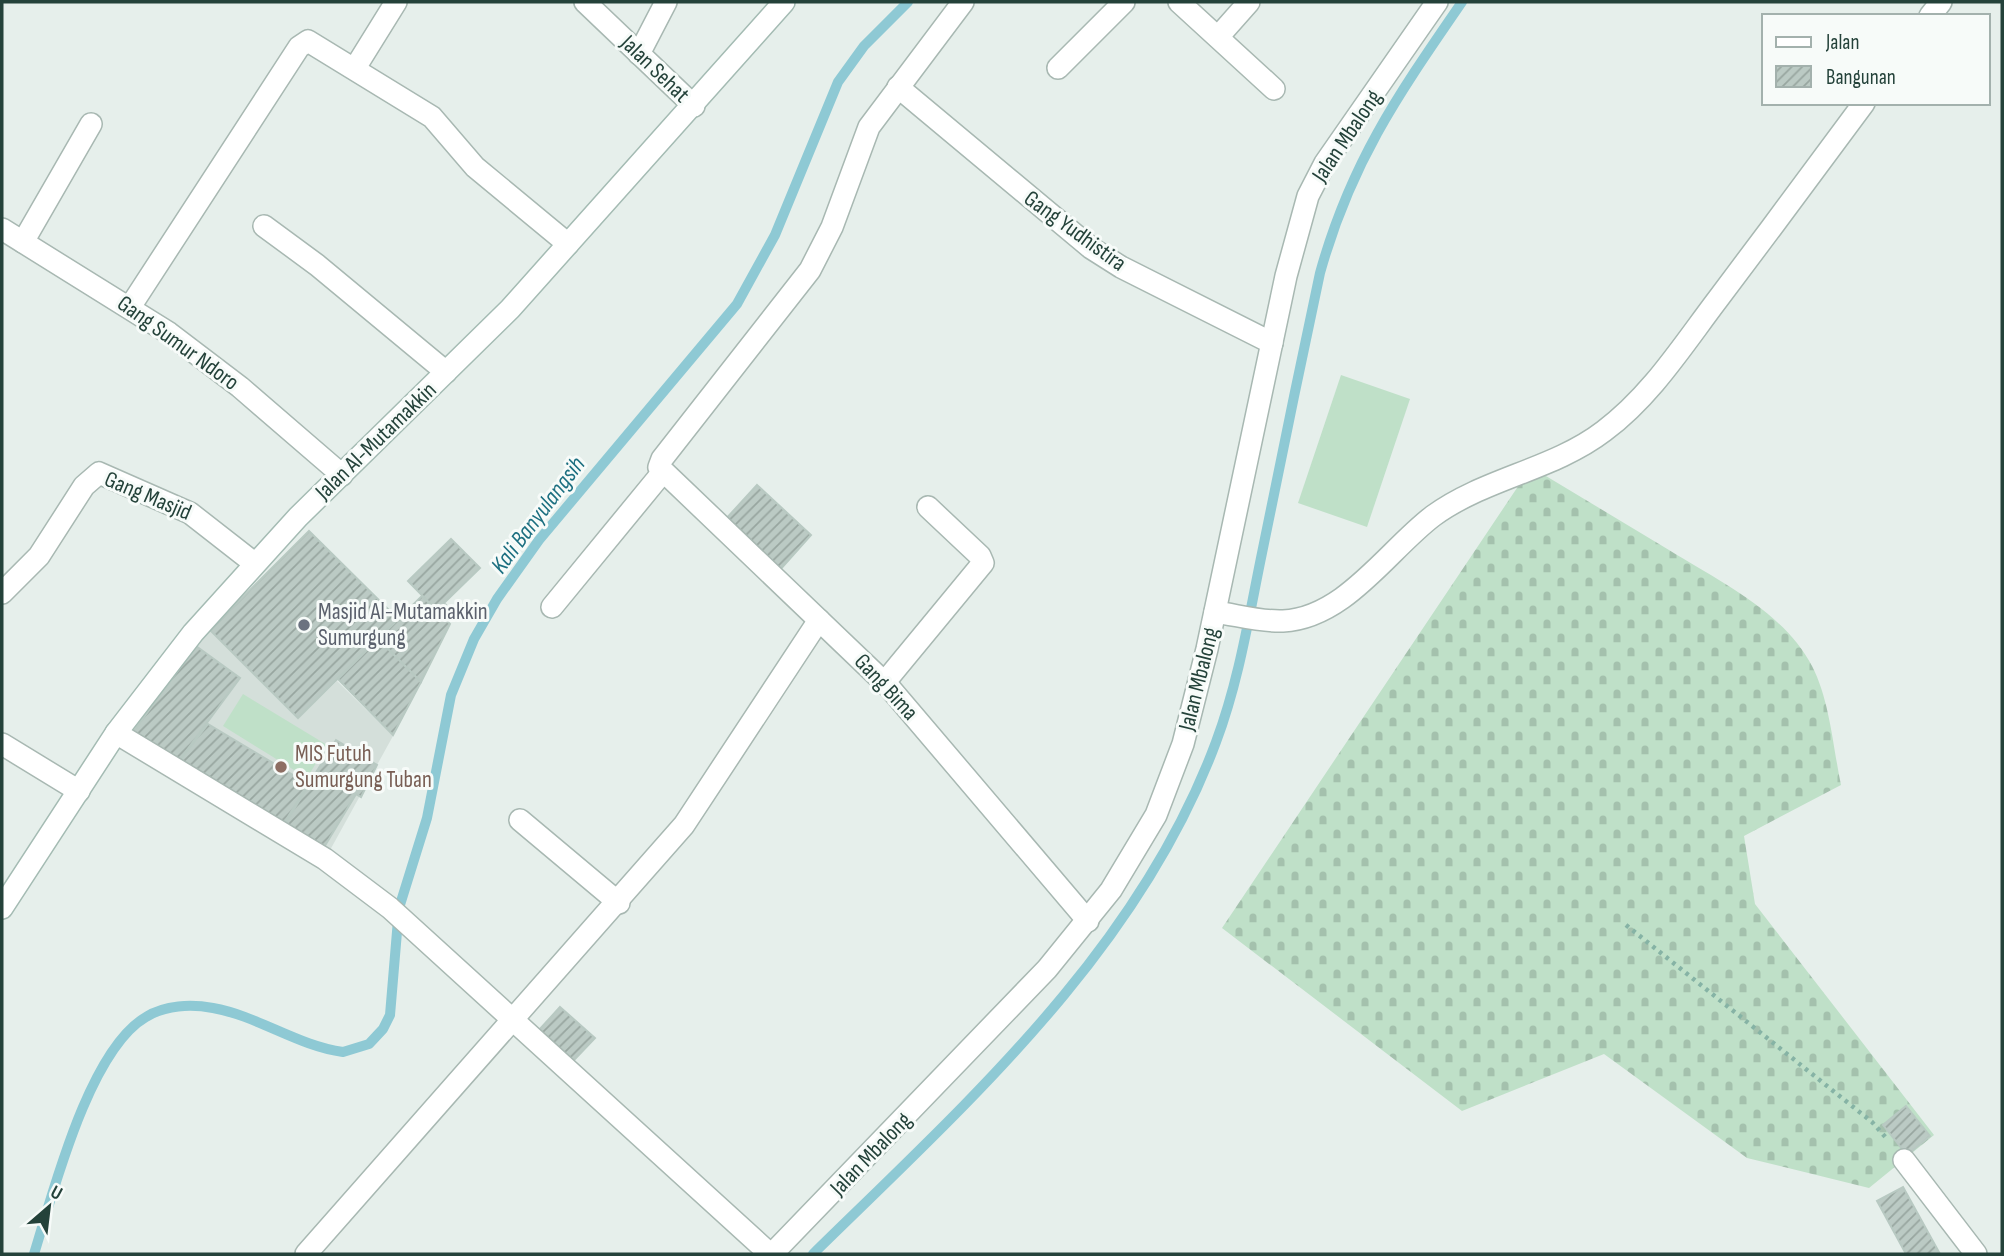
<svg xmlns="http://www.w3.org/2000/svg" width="2004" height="1256" font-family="'Sofia Sans Condensed',sans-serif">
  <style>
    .built { fill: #d4dfda }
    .cemetery { fill: url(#cemetery-stones) }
    .pitch { fill: #bfe0c8 }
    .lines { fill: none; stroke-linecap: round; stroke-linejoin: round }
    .stream { stroke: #8ec9d4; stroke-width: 10 }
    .building { fill: url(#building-hatch); stroke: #b8c9c2; stroke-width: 2 }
    .lane-casing { stroke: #a8b8b2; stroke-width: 24 }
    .street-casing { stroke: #a8b8b2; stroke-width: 24 }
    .secondary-casing { stroke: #a4bbb3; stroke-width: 24 }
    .path { stroke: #86b3a5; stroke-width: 4.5; stroke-dasharray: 3.5 5; stroke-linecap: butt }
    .lane { stroke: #fff; stroke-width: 21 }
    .street { stroke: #fff; stroke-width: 21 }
    .secondary { stroke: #fff; stroke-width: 21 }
    .worship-dot { fill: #6b7280; stroke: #f7fbf9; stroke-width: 2.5 }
    .education-dot { fill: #8d6e63; stroke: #f7fbf9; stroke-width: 2.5 }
    .labels { text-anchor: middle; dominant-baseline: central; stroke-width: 6; stroke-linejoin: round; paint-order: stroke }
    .street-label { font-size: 23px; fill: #24423a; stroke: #f7fbf9 }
    .worship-label { font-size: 23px; fill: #5b616d; stroke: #f7fbf9; text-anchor: start }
    .education-label { font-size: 23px; fill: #785e54; stroke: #f7fbf9; text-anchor: start }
    .water-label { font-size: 24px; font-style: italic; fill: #1c6f80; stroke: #f7fbf9 }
  </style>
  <defs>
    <pattern id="cemetery-stones" width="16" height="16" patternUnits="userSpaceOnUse" patternTransform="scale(1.75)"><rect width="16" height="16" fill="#bfe0c8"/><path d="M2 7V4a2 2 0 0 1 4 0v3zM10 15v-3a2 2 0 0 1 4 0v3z" fill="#a4c1ad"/></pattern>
    <pattern id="building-hatch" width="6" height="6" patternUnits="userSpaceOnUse" patternTransform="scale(1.75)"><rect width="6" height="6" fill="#bbcac4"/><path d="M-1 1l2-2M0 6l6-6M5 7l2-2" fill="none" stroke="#98a6a0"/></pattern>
  </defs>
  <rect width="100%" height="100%" fill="#e6efeb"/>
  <!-- built -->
  <path class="built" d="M208,628L298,719L337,681L393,736L329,852L129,734Z"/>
  <!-- cemetery -->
  <path class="cemetery" d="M1531,467C1577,495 1623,522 1669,550C1719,581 1784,612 1812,666C1830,701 1833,747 1841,785L1744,836L1755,904L1934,1135L1869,1188L1747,1158L1604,1054L1462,1111L1222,928Z"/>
  <!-- pitch -->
  <g class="pitch">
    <path d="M1341,375L1410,399L1367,527L1298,503Z"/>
    <path d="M243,694L327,745L307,778L223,726Z"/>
  </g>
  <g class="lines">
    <!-- stream -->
    <g class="stream">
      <path d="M34,1254C53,1193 89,1050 146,1017C165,1005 191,1004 213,1008C258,1016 298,1046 343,1052L369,1044L383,1029L390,1015L399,908L427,818L451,695L474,639L497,599L539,540L737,304L775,235L838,82L864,46L908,2"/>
      <path d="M813,1254C968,1102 1139,950 1216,742C1239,681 1249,616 1262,553C1281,460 1300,366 1320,273C1351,162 1398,95 1462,2"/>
    </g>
  </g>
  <!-- building -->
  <g class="building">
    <path d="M757,485L811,535L778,572L724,521Z"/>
    <path d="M309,531L398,619L298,718L210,630Z"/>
    <path d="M451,539L480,568L444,603L454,613L447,621L408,581Z"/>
    <path d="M422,596L450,624L421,682L378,639Z"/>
    <path d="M378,639L421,682L393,735L338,679Z"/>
    <path d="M196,646L240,678L178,762L131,735Z"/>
    <path d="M208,724L308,784L283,825L178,763Z"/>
    <path d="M336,740L377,765L361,797L317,771Z"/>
    <path d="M317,771L356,794L323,849L284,826Z"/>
    <path d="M560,1007L595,1038L573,1061L539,1030Z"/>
    <path d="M1906,1106L1930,1136L1907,1155L1883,1125Z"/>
    <path d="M1903,1187L1940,1254H1906L1877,1201Z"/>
  </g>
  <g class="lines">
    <!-- lane casing -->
    <g class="lane-casing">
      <g id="lane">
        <path d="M1179,2L1274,89"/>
        <path d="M1930,16L1941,2"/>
        <path d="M1218,37L1249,2"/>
        <path d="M639,54L666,2"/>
        <path d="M1058,68L1124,2"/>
        <path d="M264,226L317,265L446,372"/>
        <path d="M23,242L91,124"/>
        <path d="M130,307L299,47L308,41L432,117L475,167L568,244"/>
        <path d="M552,607L662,473"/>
        <path d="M1215,612C1237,615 1261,622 1283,621C1345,618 1388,550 1433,516C1485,478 1553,470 1604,431C1651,396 1683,345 1718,299C1767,234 1816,168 1864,103"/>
        <path d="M884,683L983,563L980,556L928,507"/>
        <path d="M2,744L79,791"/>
        <path d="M520,820L619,903"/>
        <path d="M1904,1160L1976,1254"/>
      </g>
    </g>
    <!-- street casing -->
    <g class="street-casing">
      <g id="street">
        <path d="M585,2L694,106"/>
        <path d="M963,2L869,127L832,227L810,270L662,459L659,467L889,687L1088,921"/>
        <path d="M355,68L396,2"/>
        <path d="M898,87L1091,248L1121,267L1272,343"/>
        <path d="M2,229L169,333L240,387L342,475"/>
        <path d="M2,593L39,556L84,486L99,473L190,513L254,563"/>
        <path d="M116,733L325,859L390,908L770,1254"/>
        <path d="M306,1254L684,825L819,620"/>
        <path d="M772,1254L1047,969L1111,890L1156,815L1183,744L1207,649L1286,276L1308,196L1325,163L1437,2"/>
      </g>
    </g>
    <!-- secondary casing -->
    <g class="secondary-casing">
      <path id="secondary" d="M2,908L116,733L193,633L298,517L510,309L784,2"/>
    </g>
    <!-- path -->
    <path class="path" d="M1626,925L1872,1122L1888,1140"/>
    <!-- lane -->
    <use href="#lane" class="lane"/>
    <!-- street -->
    <use href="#street" class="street"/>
    <!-- secondary -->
    <use href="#secondary" class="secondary"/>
  </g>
  <!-- markers -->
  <circle class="worship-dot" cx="304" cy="625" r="7"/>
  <circle class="education-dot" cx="281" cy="767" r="7"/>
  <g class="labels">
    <!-- street labels -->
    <g class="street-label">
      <text transform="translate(655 69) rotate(44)">Jalan Sehat</text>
      <text transform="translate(1347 136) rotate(-56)">Jalan Mbalong</text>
      <text transform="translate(1075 231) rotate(36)">Gang Yudhistira</text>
      <text transform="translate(178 343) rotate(36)">Gang Sumur Ndoro</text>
      <text transform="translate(376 441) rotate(-44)">Jalan Al-Mutamakkin</text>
      <text transform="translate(148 496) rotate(23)">Gang Masjid</text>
      <text transform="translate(1199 679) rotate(-76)">Jalan Mbalong</text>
      <text transform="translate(886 687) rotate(47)">Gang Bima</text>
      <text transform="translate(871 1154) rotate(-46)">Jalan Mbalong</text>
    </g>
    <!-- worship labels -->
    <g class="worship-label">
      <text x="318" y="612">Masjid Al-Mutamakkin<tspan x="318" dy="26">Sumurgung</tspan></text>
    </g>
    <!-- education labels -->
    <g class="education-label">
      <text x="295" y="754">MIS Futuh<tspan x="295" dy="26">Sumurgung Tuban</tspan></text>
    </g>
    <!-- water labels -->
    <g class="water-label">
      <text transform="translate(538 515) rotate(-53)">Kali Banyulangsih</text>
    </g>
  </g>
  <!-- border -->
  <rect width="2004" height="1256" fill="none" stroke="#24423a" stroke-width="7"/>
  <!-- legend -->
  <rect x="1762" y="14" width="228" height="91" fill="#f7fbf9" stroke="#a3b1ad" stroke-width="2"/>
  <rect x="1776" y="37" width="35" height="10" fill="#ffffff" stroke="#a3b1ad" stroke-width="2"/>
  <text x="1826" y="49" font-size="21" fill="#24423a">Jalan</text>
  <rect x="1776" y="66" width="35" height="21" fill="url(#building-hatch)" stroke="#a3b1ad" stroke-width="2"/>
  <text x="1826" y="84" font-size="21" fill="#24423a">Bangunan</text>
  <!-- north arrow -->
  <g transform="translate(49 1207) rotate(28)" stroke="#f7fbf9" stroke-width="5" paint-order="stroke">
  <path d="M0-5L12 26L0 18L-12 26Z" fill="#24423a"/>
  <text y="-10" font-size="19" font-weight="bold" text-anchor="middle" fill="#24423a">U</text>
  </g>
</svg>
